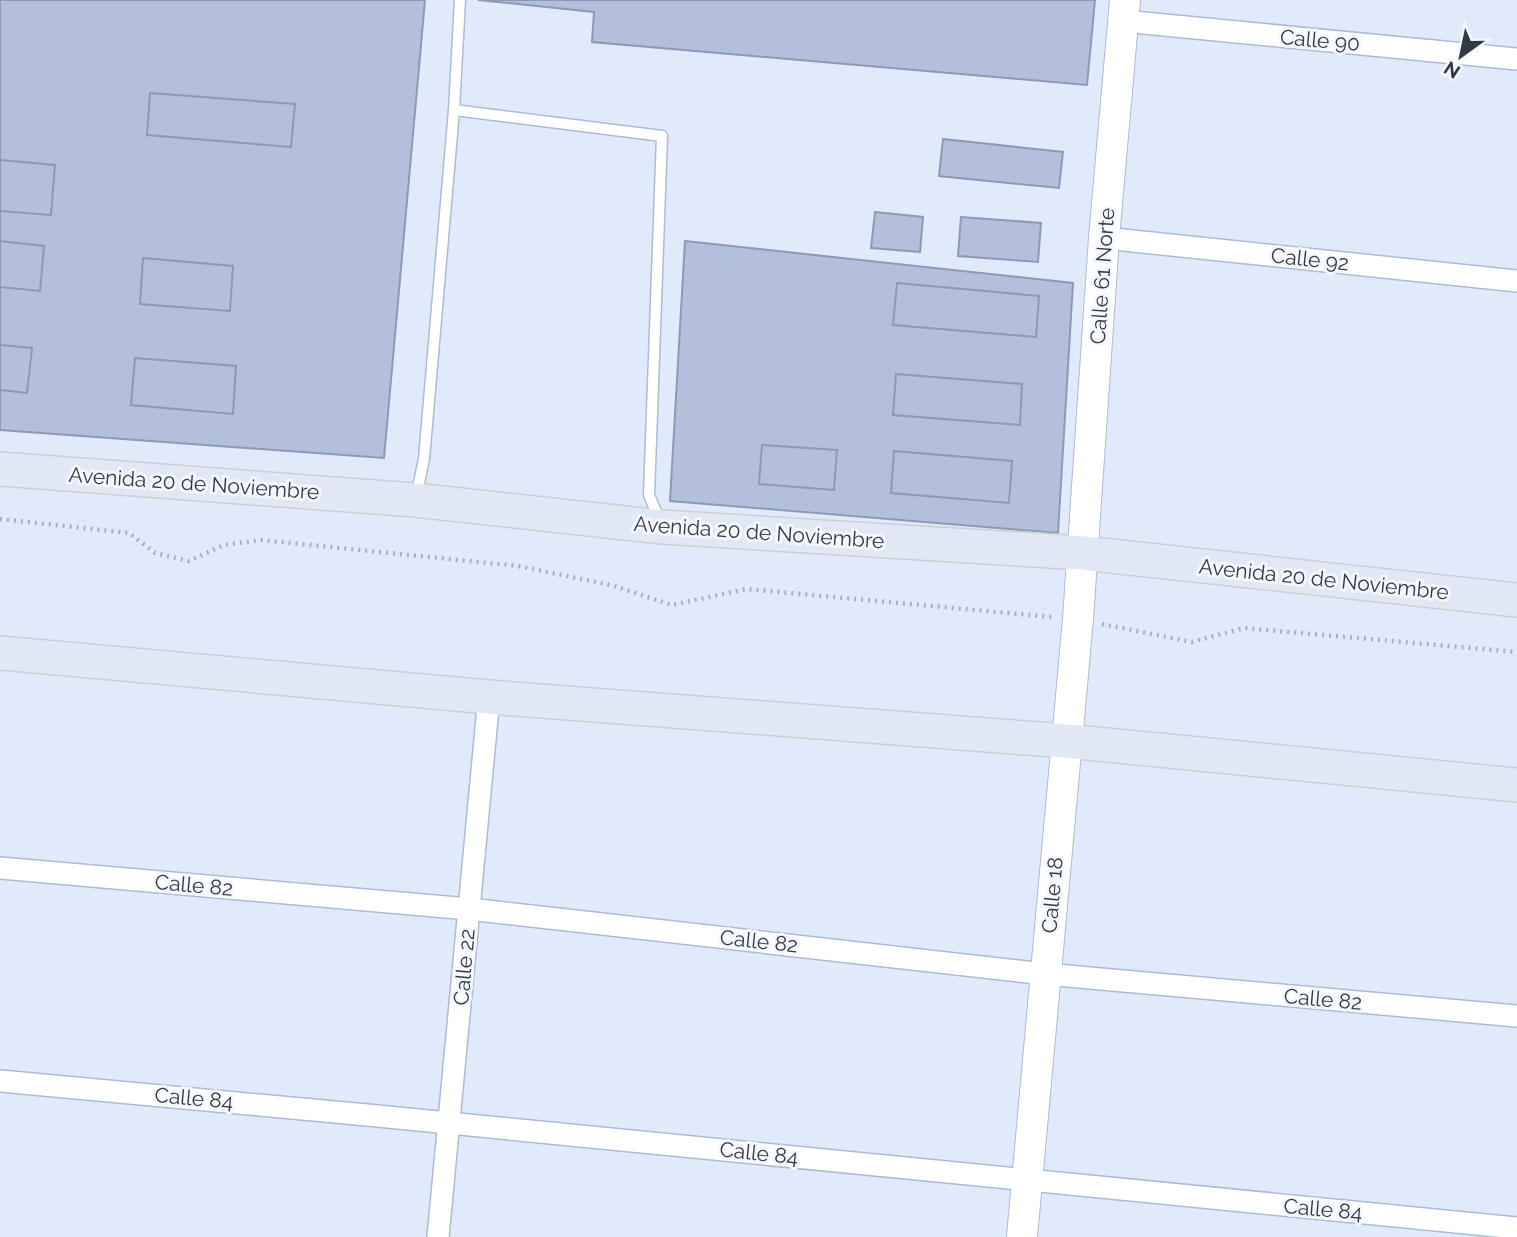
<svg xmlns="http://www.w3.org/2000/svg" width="1517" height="1237" font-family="Raleway,sans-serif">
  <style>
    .building { fill: #b2c0db; stroke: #8d9ab5; stroke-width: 2 }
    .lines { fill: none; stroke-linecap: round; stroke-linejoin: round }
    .lane-casing { stroke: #acbbd6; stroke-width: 13 }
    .street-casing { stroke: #acbbd6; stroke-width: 24 }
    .secondary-casing { stroke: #acbbd6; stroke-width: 32 }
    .primary-casing { stroke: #cecfd2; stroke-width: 36 }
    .path { stroke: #a8b0bf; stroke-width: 4.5; stroke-dasharray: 2 5; stroke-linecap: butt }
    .lane { stroke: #fff; stroke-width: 10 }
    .street { stroke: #fff; stroke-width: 21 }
    .secondary { stroke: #fff; stroke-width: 30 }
    .primary { stroke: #e0e7f5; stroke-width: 33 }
    .labels { text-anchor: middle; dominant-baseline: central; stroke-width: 6; stroke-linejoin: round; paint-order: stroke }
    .street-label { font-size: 21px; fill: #333944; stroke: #f4f7fc }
  </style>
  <rect width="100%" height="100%" fill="#e1eafb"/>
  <!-- building -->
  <g class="building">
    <path d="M0,0H425L384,458L0,430Z"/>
    <path d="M478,0H1095L1087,85L592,42L594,12Z"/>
    <path d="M150,93L295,104L291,147L147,135Z"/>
    <path d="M943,139L1063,152L1059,188L939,176Z"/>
    <path d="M0,160L55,165L51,215L0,211Z"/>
    <path d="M875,212L923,217L920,252L871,248Z"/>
    <path d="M961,217L1041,223L1038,262L958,256Z"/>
    <path d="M0,241L44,246L40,291L0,287Z"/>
    <path d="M685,241L1073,283L1058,533L670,501Z"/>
    <path d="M143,258L233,266L230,311L140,304Z"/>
    <path d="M897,283L1039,296L1036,337L893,325Z"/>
    <path d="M0,345L32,348L27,393L0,390Z"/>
    <path d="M135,358L236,366L233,414L131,405Z"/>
    <path d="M896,374L1022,384L1020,425L893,415Z"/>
    <path d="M762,445L837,450L834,490L759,484Z"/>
    <path d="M894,451L1012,461L1009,503L891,493Z"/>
  </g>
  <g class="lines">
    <!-- lane casing -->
    <g class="lane-casing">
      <g id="lane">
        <path d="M460,0L454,110L662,136L649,495L660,521"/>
        <path d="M416,497L424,459L454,110"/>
      </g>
    </g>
    <!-- street casing -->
    <g class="street-casing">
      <g id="street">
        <path d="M1123,21L1517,59"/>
        <path d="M1104,238L1517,281"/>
        <path d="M0,868L469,909L1045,974L1517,1016"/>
        <path d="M0,1081C506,1126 1011,1180 1517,1228"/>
        <path d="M438,1237L489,697"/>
      </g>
    </g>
    <!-- secondary casing -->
    <g class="secondary-casing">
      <path id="secondary" d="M1022,1237L1078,619L1104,238L1125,0"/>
    </g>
    <!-- primary casing -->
    <g class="primary-casing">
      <g id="primary">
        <path d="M0,469L415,500L662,527L1083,553L1517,600"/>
        <path d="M0,653L489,697L1066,741L1517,785"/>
      </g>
    </g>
    <!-- path -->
    <g class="path">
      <path d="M0,519L129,533L155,553L189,561L224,545L261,540L518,566L611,585L672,605L746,589L1052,617"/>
      <path d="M1102,624L1192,642L1244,628L1517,652"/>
    </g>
    <!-- lane -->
    <use href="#lane" class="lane"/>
    <!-- street -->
    <use href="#street" class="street"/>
    <!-- secondary -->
    <use href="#secondary" class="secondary"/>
    <!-- primary -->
    <use href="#primary" class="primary"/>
  </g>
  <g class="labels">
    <!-- street labels -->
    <g class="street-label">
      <text transform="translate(1320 40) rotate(5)">Calle 90</text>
      <text transform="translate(1310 259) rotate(6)">Calle 92</text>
      <text transform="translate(1102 276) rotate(-86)">Calle 61 Norte</text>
      <text transform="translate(194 483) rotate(4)">Avenida 20 de Noviembre</text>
      <text transform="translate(759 532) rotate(4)">Avenida 20 de Noviembre</text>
      <text transform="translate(1324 579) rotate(6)">Avenida 20 de Noviembre</text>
      <text transform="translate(194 885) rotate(5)">Calle 82</text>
      <text transform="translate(1052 895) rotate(-85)">Calle 18</text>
      <text transform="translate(759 941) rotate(6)">Calle 82</text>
      <text transform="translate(464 967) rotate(-85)">Calle 22</text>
      <text transform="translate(1323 999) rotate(5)">Calle 82</text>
      <text transform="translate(194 1098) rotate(5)">Calle 84</text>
      <text transform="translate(759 1153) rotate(6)">Calle 84</text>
      <text transform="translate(1323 1209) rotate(5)">Calle 84</text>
    </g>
  </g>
  <!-- north arrow -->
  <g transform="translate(1461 56) rotate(213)" stroke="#f4f7fc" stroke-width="5" paint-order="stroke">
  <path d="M0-5L12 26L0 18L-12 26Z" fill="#333944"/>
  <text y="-10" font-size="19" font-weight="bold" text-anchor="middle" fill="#333944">N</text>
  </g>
</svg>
